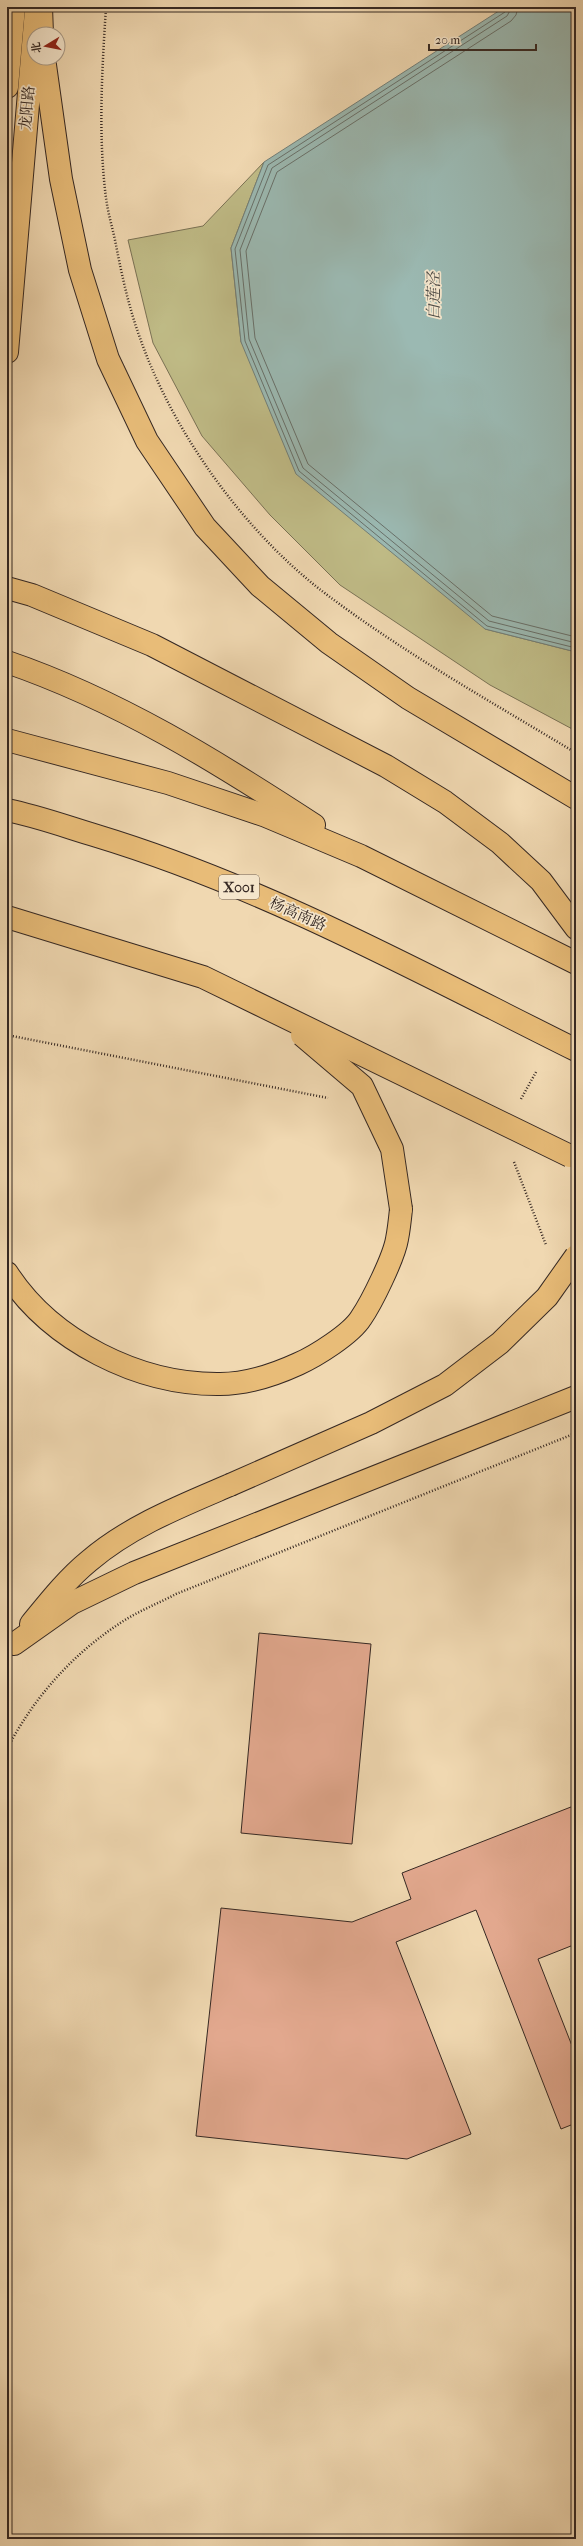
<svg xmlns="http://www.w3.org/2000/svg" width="583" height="2546" font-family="'IM FELL French Canon','Noto Serif SC',serif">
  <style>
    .green { fill: #c0bc87; stroke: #7a7255 }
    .water { fill: #9bb9b2; stroke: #727f79 }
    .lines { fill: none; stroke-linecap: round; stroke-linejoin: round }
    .shore { stroke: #68706a; stroke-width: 1 }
    .building { fill: #e2a88e; stroke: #352823 }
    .primary-casing { stroke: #352823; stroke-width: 24 }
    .trunk-casing { stroke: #352823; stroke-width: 24 }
    .path { stroke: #352823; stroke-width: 2.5; stroke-dasharray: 1 2; stroke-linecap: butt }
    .primary { stroke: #e8bc78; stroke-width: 22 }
    .trunk { stroke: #e8bc78; stroke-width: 22 }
    .trunk-bridge-casing { stroke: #352823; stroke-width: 24; stroke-linecap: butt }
    .trunk-bridge { stroke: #e8bc78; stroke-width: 22 }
    .labels { text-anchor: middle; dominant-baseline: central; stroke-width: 3.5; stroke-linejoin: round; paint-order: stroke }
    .shield { fill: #f5e6cc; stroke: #6f6156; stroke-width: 1 }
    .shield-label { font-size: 14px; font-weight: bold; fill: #352823 }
    .street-label { font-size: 15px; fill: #352823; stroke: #f5e6cc }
    .water-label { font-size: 16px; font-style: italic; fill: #4e4c47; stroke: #f5e6cc }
  </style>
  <rect width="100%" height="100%" fill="#f0d8b1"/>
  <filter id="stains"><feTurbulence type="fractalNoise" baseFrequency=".005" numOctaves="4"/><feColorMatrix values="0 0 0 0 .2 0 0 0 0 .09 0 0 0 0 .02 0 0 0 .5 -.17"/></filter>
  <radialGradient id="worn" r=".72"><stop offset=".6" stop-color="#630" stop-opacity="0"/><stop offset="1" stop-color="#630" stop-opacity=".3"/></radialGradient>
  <!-- green -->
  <path class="green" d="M264,162L231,248L241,342L485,629L576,652V731L490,685L340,585L270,515L202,436L153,343L128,240L203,226Z"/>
  <!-- water -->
  <path class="water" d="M505,7H576V652L485,629L296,474L241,342L231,248L264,162Z"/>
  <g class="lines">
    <!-- shore -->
    <g class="shore">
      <path d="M507,7L505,12L268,165L235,249L245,341L299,471L487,626L576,648"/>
      <path d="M512,7L507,16L272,168L240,250L249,339L303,468L489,621L576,643"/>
      <path d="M518,7L516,15L511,21L277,172L246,251L255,338L308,464L492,616L576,637"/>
    </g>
  </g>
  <!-- building -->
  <g class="building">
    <path d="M259,1633L371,1644L352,1844L241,1833Z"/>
    <path d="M576,1805V1944L538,1959L576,2056V2123L561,2129L476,1910L396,1942L471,2134L407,2159L196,2136L221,1908L352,1922L411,1899L402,1873Z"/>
  </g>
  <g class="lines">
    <!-- primary casing -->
    <g class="primary-casing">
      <path id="primary" d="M7,352L36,10"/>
    </g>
    <!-- trunk casing -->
    <g class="trunk-casing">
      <g id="trunk">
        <path d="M41,7L42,34"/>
        <path d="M44,58L61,179L80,270L108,359L147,441L205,527L260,586L329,643L408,698L576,798"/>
        <path d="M7,87L14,7"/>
        <path d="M7,588L32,595L152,645L386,766L445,802L500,843L541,881L576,928"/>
        <path d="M7,662C118,700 216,761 314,825"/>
        <path d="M7,740L168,783L266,816L361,856L576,963"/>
        <path d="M7,810C37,816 67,827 97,836C265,887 419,972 576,1050"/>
        <path d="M7,1273C51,1341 139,1385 220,1384C248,1384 274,1375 298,1364C316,1356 351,1334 361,1318C372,1302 394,1257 397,1239C399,1229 400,1219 401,1209"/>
        <path d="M31,1624C49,1602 67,1579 89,1561C130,1526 181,1506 230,1485"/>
        <path d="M14,1644L72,1603L134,1573L576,1397"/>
      </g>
    </g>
    <!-- path -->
    <g class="path">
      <path d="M106,7C102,70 98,135 106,198C108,214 113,229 116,245C122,276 129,308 140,338C173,432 243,530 322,591C402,652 490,701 576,753"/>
      <path d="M7,1035L328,1098"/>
      <path d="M521,1099L536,1072"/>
      <path d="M514,1162L546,1245"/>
      <path d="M573,1313L576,1320"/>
      <path d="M7,1749C34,1697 74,1652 125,1620C141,1610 159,1603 176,1594L576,1433"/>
    </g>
    <!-- primary -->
    <use href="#primary" class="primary"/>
    <!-- trunk -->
    <use href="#trunk" class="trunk"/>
    <!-- trunk-bridge casing -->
    <g class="trunk-bridge-casing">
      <g id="trunk-bridge">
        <path d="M7,917L203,977L570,1156"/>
        <path d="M302,1035L362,1086L392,1149L401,1209"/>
        <path d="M230,1485L371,1423L445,1385L500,1343L547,1297L576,1256"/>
      </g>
    </g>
    <!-- trunk-bridge -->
    <use href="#trunk-bridge" class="trunk-bridge"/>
  </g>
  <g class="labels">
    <!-- shield labels -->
    <rect class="shield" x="219" y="875" width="40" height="24" rx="3"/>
    <g class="shield-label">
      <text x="239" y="887">X001</text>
    </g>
    <!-- street labels -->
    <g class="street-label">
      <text transform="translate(27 108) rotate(-85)">龙阳路</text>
      <text transform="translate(298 914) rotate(24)">杨高南路</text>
    </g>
    <!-- water labels -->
    <g class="water-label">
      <text transform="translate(433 296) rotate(-90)">白莲泾</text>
    </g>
  </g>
  <!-- margin -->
  <rect width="583" height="2546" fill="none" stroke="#f0d8b1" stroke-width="24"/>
  <rect x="8" y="8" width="567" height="2530" fill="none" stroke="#352823" stroke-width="2"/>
  <rect x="12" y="12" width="559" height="2522" fill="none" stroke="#352823"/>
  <!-- north arrow -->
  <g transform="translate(46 46) rotate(260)"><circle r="19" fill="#f5e6cc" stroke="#a89a88"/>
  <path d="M0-3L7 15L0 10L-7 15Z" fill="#8f2418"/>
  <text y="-6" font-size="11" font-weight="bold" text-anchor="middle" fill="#352823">北</text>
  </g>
  <!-- scale -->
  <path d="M429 44v6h107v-6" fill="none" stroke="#352823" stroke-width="2"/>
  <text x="435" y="44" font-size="12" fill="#352823" stroke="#f5e6cc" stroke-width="3" paint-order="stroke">20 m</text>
  <rect width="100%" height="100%" filter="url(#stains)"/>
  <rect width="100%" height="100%" fill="url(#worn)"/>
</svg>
